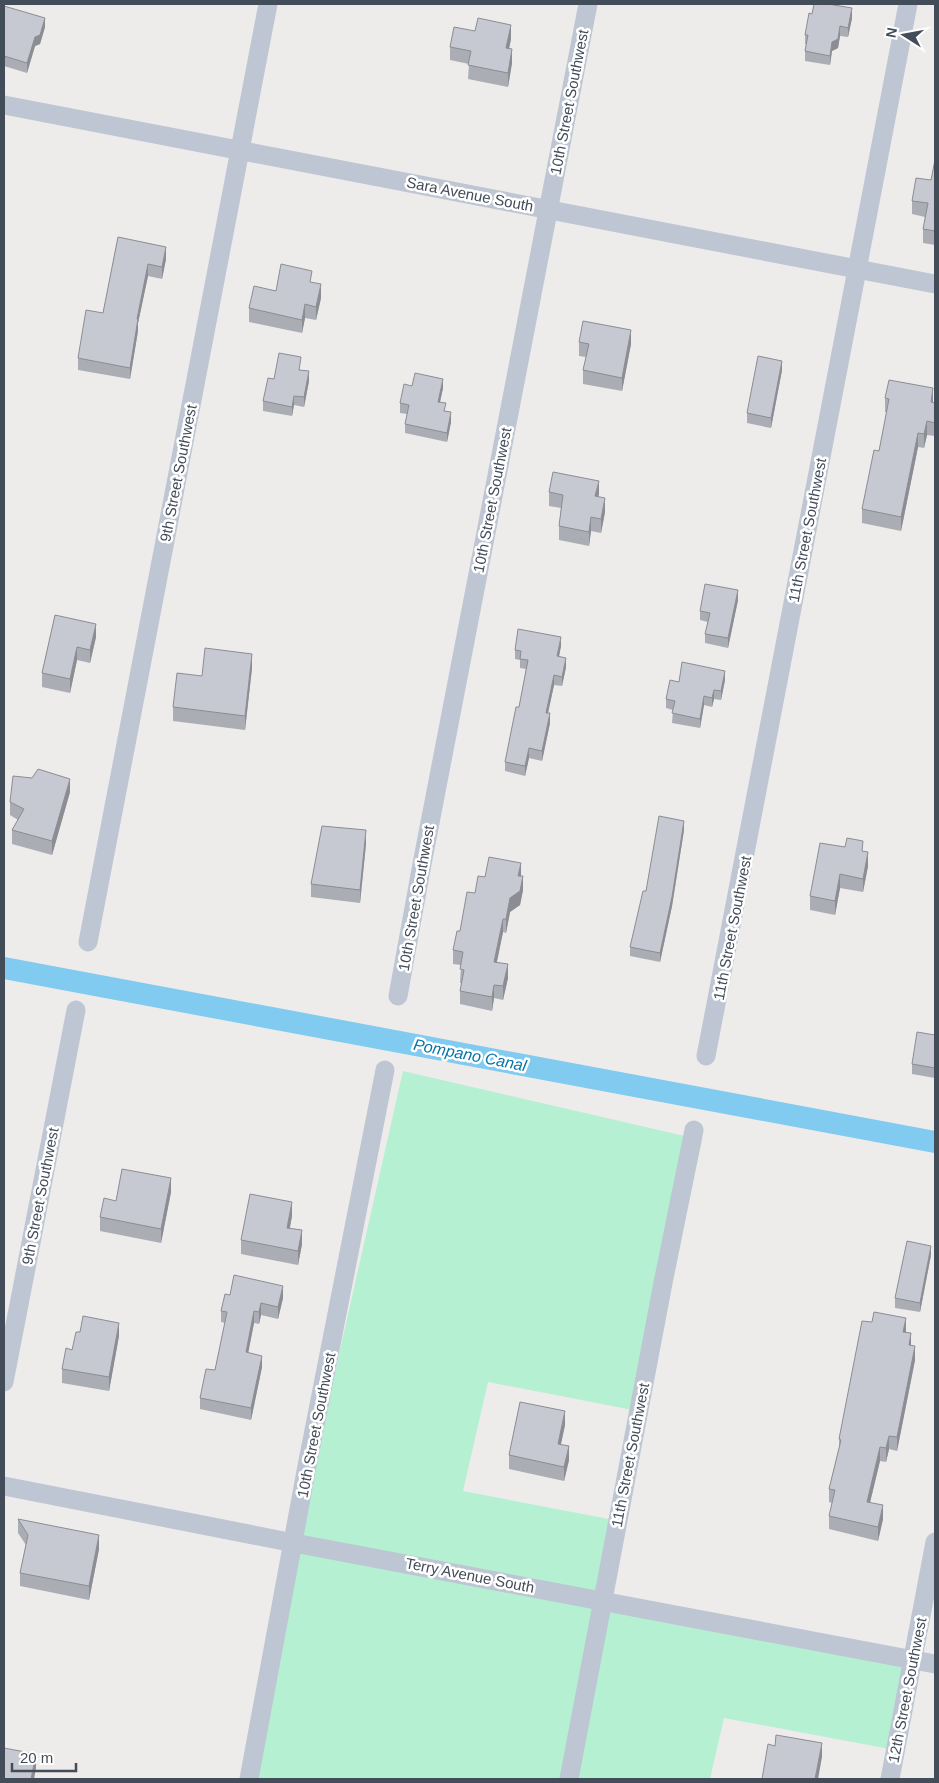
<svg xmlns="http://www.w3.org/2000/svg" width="939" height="1783" font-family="Helvetica,sans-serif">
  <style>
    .green { fill: #b5f0d3 }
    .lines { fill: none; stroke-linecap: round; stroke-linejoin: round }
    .canal { stroke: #80cbef; stroke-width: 22 }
    .street { stroke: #bdc6d2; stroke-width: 19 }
    .wall { fill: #abadb5 }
    .shaded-wall { fill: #8b8d93 }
    .building { fill: #c7c9d2; stroke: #8b8d93 }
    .labels { text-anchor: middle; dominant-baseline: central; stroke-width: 5; stroke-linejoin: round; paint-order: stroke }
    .street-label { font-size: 15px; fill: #434c59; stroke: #fff }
    .water-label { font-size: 16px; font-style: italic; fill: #0675a9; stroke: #fff }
  </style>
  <rect width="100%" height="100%" fill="#eeebeb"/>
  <!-- green -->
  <path class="green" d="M403,1071L702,1140L643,1412L488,1382L463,1491L614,1520L599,1601L921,1662L895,1750L724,1718L710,1779H243Z"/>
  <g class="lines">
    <!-- canal -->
    <path class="canal" d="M4,968L935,1142"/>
    <!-- street -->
    <g class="street">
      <path d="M4,105L935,284"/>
      <path d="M88,942L268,4"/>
      <path d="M398,996L422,864L588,4"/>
      <path d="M706,1056L908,4"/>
      <path d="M4,1382L76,1010"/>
      <path d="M4,1486L294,1543L935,1664"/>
      <path d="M249,1779L307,1466L385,1070"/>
      <path d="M569,1779L663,1283L694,1130"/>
      <path d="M890,1779L935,1542"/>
    </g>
  </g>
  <!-- wall -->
  <g class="wall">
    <path d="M4,6L45,27L40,44L35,46L27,73L4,66Z"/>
    <path d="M852,18L848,37L840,36L838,48L832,51L830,65L805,61V51L806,44H805V35Z"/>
    <path d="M511,39L509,49L512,63L508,87L468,79L469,64L450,60V47Z"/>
    <path d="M935,160V245L923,243V229L925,217L912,214V201L931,180Z"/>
    <path d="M118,237L166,259L162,279L148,276L138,323V331L130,379L78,370V358L103,313Z"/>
    <path d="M312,282L321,298L316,320L305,318L302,333L249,322V308L276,291Z"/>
    <path d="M579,342L631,344L622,391L583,384V370L586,357L579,356Z"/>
    <path d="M300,370L309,381L304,407L294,405L292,416L263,411V401L274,379Z"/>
    <path d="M782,370L771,428L747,423V413Z"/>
    <path d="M412,386L443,388L440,402L451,422L447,442L405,433V424L407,414L400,413V403Z"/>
    <path d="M885,398L935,403V436L927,435L924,448L918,447L901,531L862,523V509L879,451L887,412H885Z"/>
    <path d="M549,492L599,494L598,497L605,512L601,533L591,531L589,546L559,540V526L561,508L549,506Z"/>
    <path d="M738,600L728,648L705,643V634L708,622L700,620V611Z"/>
    <path d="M55,615L96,637L90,663L77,660L70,693L42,687V673Z"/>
    <path d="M561,646L559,657L566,667L562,686L554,685L548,713L550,723L542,761L529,758L525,776L505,771V762L519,707L526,669L520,668V660L515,659V650Z"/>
    <path d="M252,668L245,730L173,721V707L202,676Z"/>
    <path d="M725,680L721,700L714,699L712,707L704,705L700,728L672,723L673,710L666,708V699L679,682Z"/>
    <path d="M32,778L70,792L52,855L12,844V830L18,820L10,815V802Z"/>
    <path d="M684,830L672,906L660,962L630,956V947L646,891Z"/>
    <path d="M366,844L360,903L311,897V884Z"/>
    <path d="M863,851L868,866L863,892L840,888L835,915L810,910V896Z"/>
    <path d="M521,876L523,890L520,905L510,912L506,933L503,932L497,962L508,978L503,1000L494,998L492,1011L460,1004V991L462,983H460L461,965L453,964V950L460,931L485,877Z"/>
    <path d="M935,1035V1078L912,1074V1064Z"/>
    <path d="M171,1192L161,1243L100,1231V1217L116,1201Z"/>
    <path d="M292,1216L290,1228L302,1244L298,1265L241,1254V1240Z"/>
    <path d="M931,1255L920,1312L895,1308V1298Z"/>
    <path d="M283,1298L278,1319L261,1315L259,1324L254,1323L248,1353L262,1367L251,1420L200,1409V1398L215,1370L225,1323L221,1322V1311Z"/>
    <path d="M906,1332L911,1345L915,1360L897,1451L889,1449L886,1462L880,1461L870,1502L883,1519L878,1541L829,1529V1516L832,1503L829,1502V1489L839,1448V1439Z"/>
    <path d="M119,1336L109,1391L62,1383V1369L72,1350Z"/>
    <path d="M565,1425L561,1444L569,1460L564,1481L509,1469V1455Z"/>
    <path d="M18,1519L99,1549L89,1600L20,1586V1573L26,1545L18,1533Z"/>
  </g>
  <!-- shaded-wall -->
  <g class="shaded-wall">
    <path d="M852,8V18L848,37V28Z"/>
    <path d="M45,18V27L40,44L35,46L27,73V63L35,37Z"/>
    <path d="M511,25V39L506,62V48Z"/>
    <path d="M840,26V36L838,48L832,51L830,65V56L832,42Z"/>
    <path d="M512,49V63L508,87V73Z"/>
    <path d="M166,247V259L162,279V267Z"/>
    <path d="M148,264V276L138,323V331L130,379V368L137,319Z"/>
    <path d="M321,284V298L316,320V307Z"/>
    <path d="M305,304V318L302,333V320Z"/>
    <path d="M631,330V344L622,391V378Z"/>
    <path d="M782,361V370L771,428V418Z"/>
    <path d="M309,371V381L304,407V397Z"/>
    <path d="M443,379V388L438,411V402Z"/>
    <path d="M933,388V402H931Z"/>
    <path d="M294,396V405L292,416V407Z"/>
    <path d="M451,412V422L447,442V433Z"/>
    <path d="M927,421V435L924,448V434Z"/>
    <path d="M918,433V447L901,531V517Z"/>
    <path d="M599,481V494L595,510V496Z"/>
    <path d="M605,498V512L601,533V519Z"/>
    <path d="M591,517V531L589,546V532Z"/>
    <path d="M738,590V600L728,648V638Z"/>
    <path d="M96,624V637L90,663V650Z"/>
    <path d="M561,637V646L557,666V656Z"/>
    <path d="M77,647V660L70,693V679Z"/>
    <path d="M252,654V668L245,730V716Z"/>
    <path d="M566,658V667L562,686V677Z"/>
    <path d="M725,671V680L721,700V691Z"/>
    <path d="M554,675V685L546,722V713Z"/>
    <path d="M714,690V699L712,707V698Z"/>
    <path d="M704,696V705L700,728V719Z"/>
    <path d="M550,713V723L542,761V751Z"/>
    <path d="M529,748V758L525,776V766Z"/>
    <path d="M70,779V792L52,855V841Z"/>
    <path d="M684,821V830L672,906L660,962V953Z"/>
    <path d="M366,830V844L360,903V890Z"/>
    <path d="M868,852V866L863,892V879Z"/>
    <path d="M521,863V876H518Z"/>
    <path d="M840,874V888L835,915V901Z"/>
    <path d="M523,876V890L520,905L510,912L506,933V919L510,898Z"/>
    <path d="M503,919V932L494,975V962Z"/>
    <path d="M508,964V978L503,1000V986Z"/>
    <path d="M494,985V998L492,1011V997Z"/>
    <path d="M171,1178V1192L161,1243V1229Z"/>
    <path d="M292,1202V1216L287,1241V1228Z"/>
    <path d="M302,1230V1244L298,1265V1251Z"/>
    <path d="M931,1246V1255L920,1312V1303Z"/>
    <path d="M283,1286V1298L278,1319V1307Z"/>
    <path d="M261,1303V1315L259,1324V1312Z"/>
    <path d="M254,1311V1323L246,1364V1352Z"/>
    <path d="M906,1318V1332L903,1346V1332Z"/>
    <path d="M119,1323V1336L109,1391V1377Z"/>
    <path d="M911,1333V1347L909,1345Z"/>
    <path d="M915,1346V1360L897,1451V1437Z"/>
    <path d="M262,1356V1367L251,1420V1408Z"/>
    <path d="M565,1411V1425L558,1457V1444Z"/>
    <path d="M889,1436V1449L886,1462V1448Z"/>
    <path d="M569,1446V1460L564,1481V1467Z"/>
    <path d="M880,1447V1461L867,1515V1502Z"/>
    <path d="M883,1505V1519L878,1541V1527Z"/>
    <path d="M99,1535V1549L89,1600V1586Z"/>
    <path d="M822,1743V1757L818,1779H815Z"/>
    <path d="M36,1754V1768L34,1779H31Z"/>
  </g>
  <!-- building -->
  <g class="building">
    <path d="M814,4H828L852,8L848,28L840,26L838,39L832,42L830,56L805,51L808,35H805L809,13L812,14Z"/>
    <path d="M4,6L45,18L40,35L35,37L27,63L4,56Z"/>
    <path d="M478,18L511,25L506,48L512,49L508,73L468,65L471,51L450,47L454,27L475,31Z"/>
    <path d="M935,160V231L923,229L928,203L912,201L916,178L931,180Z"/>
    <path d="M118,237L166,247L162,267L148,264L137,319H138L130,368L78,358L86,310L103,313Z"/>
    <path d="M281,264L312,271L310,282L321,284L316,307L305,304L302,320L249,308L254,286L276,291Z"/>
    <path d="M583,321L631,330L622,378L583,370L589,344L579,342Z"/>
    <path d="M279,353L301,357L299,370L309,371L304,397L294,396L292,407L263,401L268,378L274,379Z"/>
    <path d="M758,356L782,361L771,418L747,413Z"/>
    <path d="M415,373L443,379L438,402L446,403L444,411L451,412L447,433L405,424L409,405L400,403L404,384L412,386Z"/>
    <path d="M889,380L933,388L931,402L935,403V423L927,421L924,434L918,433L901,517L862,509L874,450L879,451L889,399L885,398Z"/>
    <path d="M553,472L599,481L595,496L605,498L601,519L591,517L589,532L559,526L563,495L549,492Z"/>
    <path d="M705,584L738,590L728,638L705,634L710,613L700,611Z"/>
    <path d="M55,615L96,624L90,650L77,647L70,679L42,673Z"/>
    <path d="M518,629L561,637L557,656L566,658L562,677L554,675L546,713H550L542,751L529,748L525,766L505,762L516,707H519L528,660L520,659L521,651L515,650Z"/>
    <path d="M205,648L252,654L245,716L173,707L177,673L202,676Z"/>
    <path d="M682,662L725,671L721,691L714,690L712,698L704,696L700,719L672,713L675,701L666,699L670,680L679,682Z"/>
    <path d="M38,769L70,779L52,841L12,830L24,809L10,802L13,776L32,778Z"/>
    <path d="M659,816L684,821L672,897L660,953L630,947L643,891H646Z"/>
    <path d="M322,826L366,830L360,890L311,884Z"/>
    <path d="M847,838L863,841L862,851L868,852L863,879L840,874L835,901L810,896L820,843L845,847Z"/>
    <path d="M489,857L521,863L518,876H523L520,891L510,898L506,919H503L494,962L508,964L503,986L494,985L492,997L460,991L464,970L460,969L463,952L453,950L457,931H460L467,892L475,893L478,876L485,877Z"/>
    <path d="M917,1032L935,1035V1068L912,1064Z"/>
    <path d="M122,1169L171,1178L161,1229L100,1217L104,1198L116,1201Z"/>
    <path d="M250,1194L292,1202L287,1228L302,1230L298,1251L241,1240Z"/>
    <path d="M907,1241L931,1246L920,1303L895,1298Z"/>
    <path d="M234,1275L283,1286L278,1307L261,1303L259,1312L254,1311L246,1352L262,1356L251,1408L200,1398L206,1369L215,1370L227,1312L221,1311L225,1294L230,1295Z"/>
    <path d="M874,1312L906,1318L903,1332L911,1333L909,1345L915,1346L897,1437L889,1436L886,1448L880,1447L867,1502L883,1505L878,1527L829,1516L835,1490L829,1489L841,1440L839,1439L862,1321L872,1322Z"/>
    <path d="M83,1316L119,1323L109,1377L62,1369L66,1348L72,1350L76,1332H80Z"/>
    <path d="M520,1402L565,1411L558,1444L569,1446L564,1467L509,1455Z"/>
    <path d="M18,1519L99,1535L89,1586L20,1573L28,1535Z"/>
    <path d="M776,1735L822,1743L815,1779H762L768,1744L775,1746Z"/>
    <path d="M4,1748L36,1754L31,1779H4Z"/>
  </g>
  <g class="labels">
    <!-- street labels -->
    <g class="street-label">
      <text transform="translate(569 102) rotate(-79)">10th Street Southwest</text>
      <text transform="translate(470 194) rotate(11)">Sara Avenue South</text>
      <text transform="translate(178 473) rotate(-79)">9th Street Southwest</text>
      <text transform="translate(492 500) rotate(-79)">10th Street Southwest</text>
      <text transform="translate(807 530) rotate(-79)">11th Street Southwest</text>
      <text transform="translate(416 898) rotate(-80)">10th Street Southwest</text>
      <text transform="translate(732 928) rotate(-79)">11th Street Southwest</text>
      <text transform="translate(40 1196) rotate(-79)">9th Street Southwest</text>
      <text transform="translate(316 1425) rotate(-79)">10th Street Southwest</text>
      <text transform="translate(630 1455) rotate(-79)">11th Street Southwest</text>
      <text transform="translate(470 1575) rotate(11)">Terry Avenue South</text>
      <text transform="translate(907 1690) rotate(-79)">12th Street Southwest</text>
    </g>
    <!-- water labels -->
    <g class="water-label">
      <text transform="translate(470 1055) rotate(11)">Pompano Canal</text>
    </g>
  </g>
  <!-- border -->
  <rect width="939" height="1783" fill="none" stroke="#434c59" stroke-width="10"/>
  <!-- north arrow -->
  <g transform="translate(904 35) rotate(281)" stroke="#ffffff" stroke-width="4" paint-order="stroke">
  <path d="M0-4L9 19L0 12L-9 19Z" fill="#434c59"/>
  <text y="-8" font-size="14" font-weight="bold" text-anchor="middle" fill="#434c59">N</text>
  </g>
  <!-- scale -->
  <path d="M12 1763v8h64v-8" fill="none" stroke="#434c59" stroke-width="2.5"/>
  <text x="20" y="1763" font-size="15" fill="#434c59" stroke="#ffffff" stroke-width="4" paint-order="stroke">20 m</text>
</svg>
